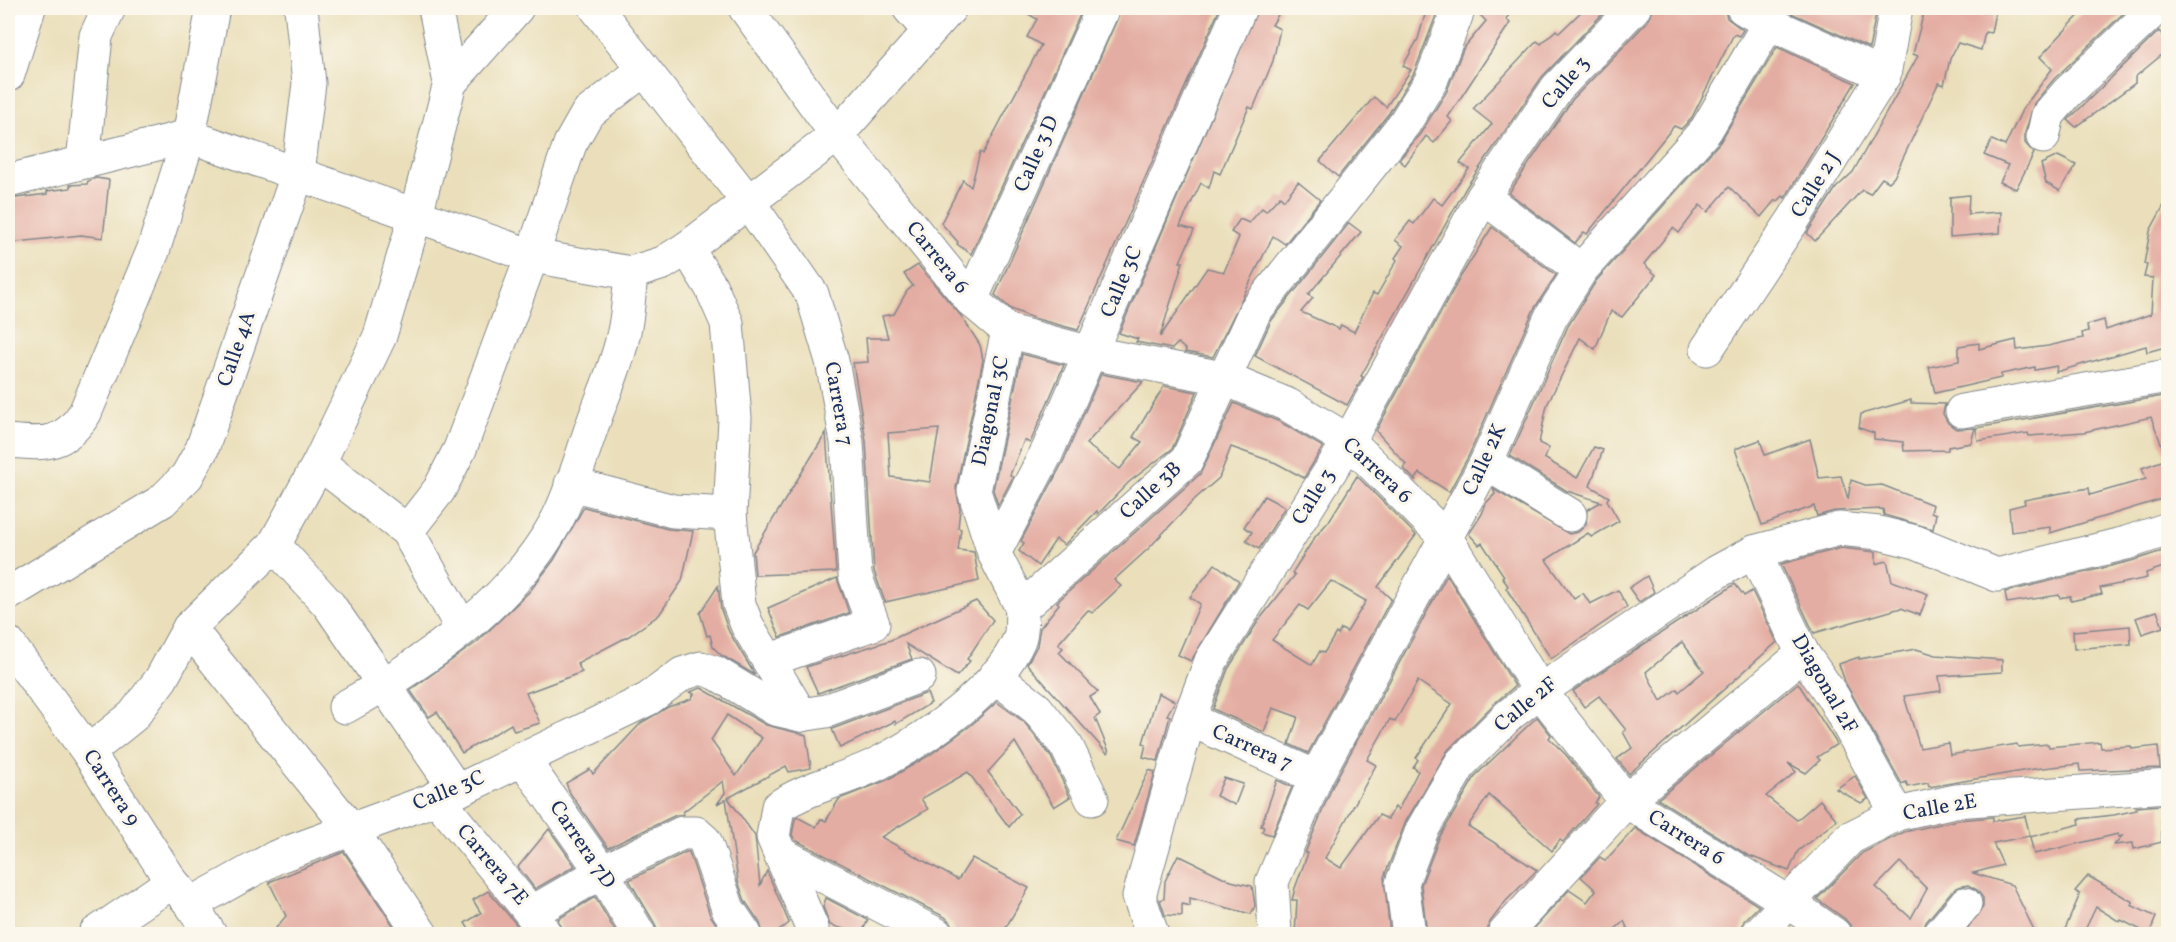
<svg xmlns="http://www.w3.org/2000/svg" width="2176" height="942" font-family="Vollkorn,serif">
  <style>
    .building { fill: #e4ada3; fill-rule: evenodd }
    .lines { fill: none; stroke-linecap: round; stroke-linejoin: round }
    .minor-casing { stroke: #82878c; stroke-width: 35 }
    .minor { stroke: #fff; stroke-width: 33 }
    .labels { text-anchor: middle; dominant-baseline: central; stroke-width: 6; stroke-linejoin: round; paint-order: stroke }
    .street-label { font-size: 21px; fill: #1b2f5e; stroke: #fbf7ec }
  </style>
  <rect width="100%" height="100%" fill="#fbf7ec"/>
  <filter id="ink" filterUnits="userSpaceOnUse"><feTurbulence type="fractalNoise" baseFrequency=".0167" numOctaves="2"/><feDisplacementMap in="SourceGraphic" scale="12" xChannelSelector="R" yChannelSelector="G"/><feConvolveMatrix kernelMatrix="1 2 1 2 8 2 1 2 1" color-interpolation-filters="sRGB"/></filter>
  <filter id="wash" filterUnits="userSpaceOnUse"><feTurbulence type="fractalNoise" baseFrequency=".008" numOctaves="4" result="noise"/><feDisplacementMap in="SourceGraphic" scale="24" xChannelSelector="R" yChannelSelector="G"/><feGaussianBlur stdDeviation="1.35" result="paint"/><feColorMatrix in="noise" values="0 0 0 0 0 0 0 0 0 0 0 0 0 0 0 0 0 1.4 0 .05"/><feComposite in="paint" operator="in"/></filter>
  <g filter="url(#wash)">
    <rect width="100%" height="100%" fill="#eadfba"/>
    <g id="blocks">
      <!-- building -->
      <g class="building">
        <path d="M1018,8H1083L971,254L957,244L958,242L941,223L963,180L971,187L980,152L983,154L1041,45L1027,37L1037,19Z"/>
        <path d="M1122,8H1220L1078,330L1033,318L1011,309L995,295Z"/>
        <path d="M1258,8H1282L1272,25L1280,29L1273,61L1253,109L1249,107L1220,174L1214,171L1209,188L1201,183L1180,226L1194,230L1180,262H1183L1160,337L1207,268L1224,272L1239,237L1231,232L1240,219L1249,223L1262,208L1266,211L1280,196L1284,200L1298,182L1320,200L1285,244L1273,236L1213,357L1185,352L1186,350L1178,343L1172,349L1136,342L1138,339L1119,333Z"/>
        <path d="M1427,8H1439L1414,73L1389,113L1338,177L1320,161L1374,97L1386,107L1411,70L1403,66L1418,39Z"/>
        <path d="M1477,8H1514L1506,19L1510,23L1448,117L1452,121L1434,143L1426,136L1405,165L1399,160L1420,134L1447,91L1463,49L1486,21L1477,12Z"/>
        <path d="M1585,8H1608L1542,77L1467,186L1361,376L1363,377L1347,405L1255,356L1271,321L1349,223L1361,232L1308,295L1313,298L1301,312L1339,329L1341,325L1354,332L1373,293L1377,295L1397,260L1395,258L1403,246L1395,240L1410,221L1414,224L1433,198L1442,205L1469,169L1460,163L1492,124L1473,109L1537,41L1541,44L1556,30L1559,33Z"/>
        <path d="M1652,8H1724L1727,18L1743,30L1739,36L1734,34L1691,119L1681,129L1674,126L1587,234L1584,232L1575,243L1509,193L1572,100L1648,21Z"/>
        <path d="M1780,8H1877L1870,44L1869,48Z"/>
        <path d="M1925,8H1983L1995,12L1991,33L1985,32L1981,50L1958,43L1950,59L1944,85L1939,83L1937,86L1894,177L1889,182L1882,178L1870,194L1862,190L1815,241L1807,233L1836,188L1853,172L1918,56L1913,54Z"/>
        <path d="M2086,8H2129L2054,79L2034,103L2025,133V143L2034,153L2016,189L2000,182L2008,165L1984,155L1992,140L2005,146L2022,110L2052,69L2040,57Z"/>
        <path d="M2159,31L2169,44V49L2135,77V83L2076,127L2068,120Z"/>
        <path d="M1777,47L1855,83L1785,198L1783,196L1777,202L1775,200L1761,217L1729,187L1708,212L1700,205L1679,233L1673,228L1644,264L1656,275L1622,317L1611,311L1595,349L1580,338L1547,405L1539,443L1549,448L1544,458L1577,478L1594,447L1603,450L1590,486L1609,497L1607,500L1619,521L1591,537L1588,533L1546,560L1574,599L1583,593L1590,604L1618,590L1627,607L1551,659L1506,588L1508,586L1502,577L1504,576L1482,543L1479,545L1469,534L1482,514L1486,503L1495,494L1493,489L1569,534L1578,532L1586,525L1587,510L1601,502L1567,491L1510,456L1568,326L1596,281L1720,142Z"/>
        <path d="M2058,156L2076,165L2060,191L2046,183L2041,164Z"/>
        <path d="M96,178L109,180L103,238L81,235L8,243V199L47,194V191L70,188V185L87,184L88,181Z"/>
        <path d="M1969,195L1968,214L2001,212L2000,233L1950,237V197Z"/>
        <path d="M2169,196V346L2147,352L2146,346L2056,372L2057,366L2035,370V367L2001,374V378L1935,393L1929,367L1959,361V346L1979,343V349L2016,340L2017,350L2048,346L2083,338L2082,333L2088,331L2087,325L2104,320L2106,330L2151,314L2153,278L2144,277L2147,265L2144,264L2150,231Z"/>
        <path d="M1492,227L1556,275L1534,309L1469,455L1449,492L1420,473L1415,480L1403,468L1406,464L1376,431L1461,276Z"/>
        <path d="M918,265L962,317L980,345L983,360L956,488L960,509L958,528L961,529L958,550L974,552L979,581L885,602L874,571L866,441L853,363L868,362L866,338H888L882,316L894,314L907,291L913,286L904,274ZM939,429L930,482L891,477L888,433Z"/>
        <path d="M1022,354L1064,365L1030,443L1024,440L1010,475L1013,477L998,505L993,490Z"/>
        <path d="M1101,374L1143,382L1086,444L1120,469L1142,442L1133,437L1164,386L1197,392L1172,449L1129,482L1098,514L1097,511L1064,545L1056,539L1038,566L1019,551L1024,543L1021,541L1064,460Z"/>
        <path d="M2169,395V497L2050,533V527L2011,532L2009,508L2025,504L2024,500L2089,488L2090,495L2146,479L2142,468L2167,459L2151,417L2084,432L2029,436L2028,433L1978,441L1976,428Z"/>
        <path d="M1911,400V403L1945,404L1943,414L1948,423L1956,429L1975,428L1971,443L1948,447V450L1904,451L1903,442L1874,439V433L1859,428L1861,414Z"/>
        <path d="M1234,403L1280,422L1323,447L1304,478L1276,463L1231,447L1219,478L1196,498L1148,549L1114,580L1121,586L1092,613L1088,610L1058,644L1063,648L1059,652L1098,692L1090,697L1100,714L1095,718L1109,752L1107,753L1027,664L1037,646L1040,628L1059,604L1057,602L1200,474Z"/>
        <path d="M826,433L836,572L755,575L753,552Z"/>
        <path d="M1810,439L1819,478L1841,476L1848,499L1851,480L1868,486L1882,485L1933,505L1931,512L1936,514L1933,529L1884,515L1883,509L1834,511L1817,516L1814,506L1762,525L1735,449L1760,440L1765,455Z"/>
        <path d="M1357,476L1416,535L1378,587L1391,599L1308,753L1289,744L1298,717L1273,708L1264,732L1213,709L1228,669L1259,620L1295,575L1292,573L1315,537L1329,521ZM1331,581L1366,601L1347,632L1341,629L1338,635L1336,633L1324,653L1320,651L1312,665L1272,640L1300,605L1308,610Z"/>
        <path d="M1264,496L1285,507L1259,549L1246,541L1252,532L1244,527Z"/>
        <path d="M584,507L668,529L693,531L682,581L659,615L629,636L577,663L582,672L526,693L540,723L514,731L511,724L462,753L437,712L429,717L410,690L477,642L530,591L554,560Z"/>
        <path d="M1841,548L1876,552V564L1887,561L1892,581L1928,594L1920,615L1901,608L1814,633L1781,564Z"/>
        <path d="M2169,549V565L2146,573L2147,578L2100,588L2102,594L2071,601L2070,596L2060,598L2059,595L2007,603L2005,592L2131,561Z"/>
        <path d="M1215,564L1239,581L1191,661L1178,655L1200,604L1190,597Z"/>
        <path d="M1447,575L1515,686L1496,702L1448,750L1406,821L1384,877L1390,934H1295L1297,900H1292L1295,888L1308,853H1305L1333,785ZM1418,681L1452,704L1416,758L1418,760L1413,767L1418,771L1398,810L1395,807L1388,819L1379,815L1341,868L1325,858L1376,765L1367,760L1390,719L1395,722Z"/>
        <path d="M1647,576L1654,592L1639,602L1629,588Z"/>
        <path d="M837,578L849,613L780,637L768,608Z"/>
        <path d="M1735,584L1744,596L1752,591L1777,642L1629,774L1617,759L1632,748L1623,732L1626,730L1599,696L1584,707L1573,691ZM1682,642L1704,671L1679,692L1677,689L1661,701L1646,672Z"/>
        <path d="M718,586L721,610L729,632L755,675L721,655L713,647L710,635L707,636L700,613Z"/>
        <path d="M976,601L993,620L967,659L970,661L957,676L906,644L912,659L818,693L806,667L891,640Z"/>
        <path d="M2157,611L2163,627L2142,634L2136,618Z"/>
        <path d="M2130,626L2131,644L2074,649L2073,631Z"/>
        <path d="M1916,649L1936,655L2002,660V672L1939,676L1941,691L1904,696L1920,748L1948,743L1950,755L2017,744L2018,747L2048,744L2049,747L2100,742L2101,748L2131,746L2132,749L2158,746L2160,768L2080,771L2079,764L2034,769L1929,787L1928,783L1908,787L1906,782L1902,784L1845,682L1839,664L1859,657V659Z"/>
        <path d="M1798,683L1837,744L1817,757L1820,760L1806,773L1788,763L1796,772L1766,796L1797,820L1820,800L1837,820L1798,851L1789,871L1747,855L1658,799Z"/>
        <path d="M701,688L766,725L806,735L811,768L789,772L786,766L728,798L755,836L760,885L767,871L789,923L775,934H763L760,923L745,901L738,881L726,799L717,804L725,793L723,781L683,812L684,814L674,816L608,848L570,793L566,783L590,769L593,774L641,723L668,707L691,699L694,694L690,692ZM727,715L762,738L736,776L711,740Z"/>
        <path d="M927,693L931,703L896,724L895,721L840,748L832,729Z"/>
        <path d="M1158,693L1175,701L1167,715L1170,716L1158,761L1143,757L1146,744L1143,743Z"/>
        <path d="M997,702L1024,722L1051,757L1070,797L1054,807L1015,742L988,772L1020,814L1009,827L968,772L921,799L928,809L881,837L958,880L972,858L1029,888L1002,934H955L952,924L945,917L795,840L792,835L795,819L797,817L816,827L821,819L826,821L839,799L887,780L928,756L970,726Z"/>
        <path d="M1537,717L1551,735L1549,738L1566,755L1599,797L1595,803L1597,804L1563,842L1560,840L1552,851L1489,795L1468,826L1537,870L1506,901L1490,922L1486,934H1427L1421,885L1439,838L1476,775Z"/>
        <path d="M1149,770L1155,772L1134,846L1116,841Z"/>
        <path d="M1855,776L1868,799L1861,803L1836,789Z"/>
        <path d="M1224,778L1243,784L1235,805L1216,796Z"/>
        <path d="M1277,780L1292,787L1272,835L1262,832L1264,827L1261,826Z"/>
        <path d="M2161,805L2162,842L2134,849L2133,843L2114,845L2122,836L2118,837V834L2034,854L2030,837L2080,824L2079,819L2114,815L2137,810L2136,807Z"/>
        <path d="M2025,816L2030,836L1993,843L2003,865L1973,873L2012,885L2036,934H1964L1983,907V898L1977,890L1968,885L1958,887L1951,892L1926,922L1922,934H1853L1851,926L1845,919L1817,899L1862,853L1904,832L1958,820L1993,817V821ZM1900,862L1927,889L1911,918L1876,887Z"/>
        <path d="M1635,828L1759,906L1744,921L1740,933L1630,934L1624,921L1610,934H1529L1569,890L1587,902L1596,890L1581,877L1600,857L1605,861Z"/>
        <path d="M549,829L575,866L535,889L518,867Z"/>
        <path d="M344,852L399,934H271L286,916L269,882Z"/>
        <path d="M686,852H689L710,915L723,934H658L655,924L629,880Z"/>
        <path d="M1178,855L1231,881L1252,886L1255,906L1251,914L1190,898V906L1182,904V916L1165,915L1160,900L1164,899L1165,881Z"/>
        <path d="M2088,876L2133,902L2131,905L2156,917L2149,934L2121,920L2120,922L2096,907L2083,934H2063L2080,894L2075,891Z"/>
        <path d="M488,891L516,924L523,934H472L465,923L481,913L473,900Z"/>
        <path d="M595,897L617,934H563L558,919Z"/>
        <path d="M826,898L868,920L861,934L830,925L823,907Z"/>
      </g>
    </g>
  </g>
  <g filter="url(#ink)">
    <use href="#blocks" fill-opacity="0" stroke="#82878c" stroke-width="1.5"/>
    <g class="lines">
      <!-- minor casing -->
      <g class="minor-casing">
        <g id="minor">
          <path d="M596,8L749,203L812,294L832,361L847,442L855,575L873,624L770,660"/>
          <path d="M745,8L837,135L971,300L1008,331L1091,353L1223,378L1288,405L1349,441L1446,538L1540,691L1626,801L1788,902L1834,934"/>
          <path d="M909,8L929,31"/>
          <path d="M1743,8L1769,23L1884,75"/>
          <path d="M8,75L29,8"/>
          <path d="M450,83L517,8"/>
          <path d="M2043,137L2048,115L2067,93L2156,8"/>
          <path d="M83,162L96,36L109,8"/>
          <path d="M8,181L189,136L532,256L631,273L663,263L687,248L837,135L950,8"/>
          <path d="M1483,197L1581,270"/>
          <path d="M687,248L711,287L727,323L735,418L730,514L739,604L747,625L801,715"/>
          <path d="M971,300L1103,8"/>
          <path d="M1008,331L974,491L994,553L1022,608"/>
          <path d="M1707,349L1792,222L1884,75L1896,8"/>
          <path d="M1962,411L2168,376"/>
          <path d="M8,441C44,444 63,447 85,413L153,251L189,136L213,8"/>
          <path d="M319,463L407,531L462,628"/>
          <path d="M1486,463L1570,515"/>
          <path d="M571,484L673,511L730,514"/>
          <path d="M407,531L439,490L460,449L532,256L570,144L587,114L643,70"/>
          <path d="M274,545L329,605L457,791"/>
          <path d="M1754,552L1803,654L1833,697L1897,814"/>
          <path d="M994,553L1047,452L1240,8"/>
          <path d="M8,594L162,501L187,476L202,449L298,173L309,83L301,8"/>
          <path d="M189,628L350,828L421,934"/>
          <path d="M8,643L88,752L172,882L191,904L210,934"/>
          <path d="M995,676L1037,709L1067,747L1092,799"/>
          <path d="M345,707C426,662 512,603 557,520C572,491 581,457 592,426C602,397 617,366 623,336C628,316 629,294 631,273"/>
          <path d="M1189,719L1316,777"/>
          <path d="M88,752L133,716L161,679L189,628L274,545L319,463L380,336L416,214L450,83L435,8"/>
          <path d="M522,758L602,872L639,934"/>
          <path d="M436,797L531,913L545,934"/>
          <path d="M781,854L936,934"/>
          <path d="M191,904L276,857L457,791L648,699L682,674L701,668L716,673L775,709L801,715L826,711L919,676"/>
          <path d="M531,913L602,872L682,833H696L705,841L728,909L745,934"/>
          <path d="M95,934L172,882"/>
          <path d="M812,934V928L773,837L778,807C809,786 846,780 879,763C927,738 997,691 1019,640C1023,631 1021,617 1022,608L1187,460L1255,311L1404,124L1431,81L1459,8"/>
          <path d="M1152,934L1139,896L1189,719L1211,661L1349,441L1483,197L1557,88L1634,8"/>
          <path d="M1275,934L1272,882L1316,777L1486,463L1551,317L1581,270L1706,130L1769,23"/>
          <path d="M1409,934L1402,883L1422,830L1461,763L1509,715L1540,691L1717,572L1754,552L1839,529L1879,533L1916,542L1997,575L2126,543L2168,529"/>
          <path d="M1504,934L1626,801L1803,654"/>
          <path d="M1758,934L1850,838L1897,814L1955,801L2168,786"/>
          <path d="M1940,934L1965,904"/>
        </g>
      </g>
      <!-- minor -->
      <use href="#minor" class="minor"/>
    </g>
  </g>
  <g class="labels">
    <!-- street labels -->
    <g class="street-label">
      <text transform="translate(1566 83) rotate(-50)">Calle 3</text>
      <text transform="translate(1037 154) rotate(-66)">Calle 3 D</text>
      <text transform="translate(1816 185) rotate(-58)">Calle 2 J</text>
      <text transform="translate(937 258) rotate(51)">Carrera 6</text>
      <text transform="translate(1122 282) rotate(-67)">Calle 3C</text>
      <text transform="translate(237 349) rotate(-71)">Calle 4A</text>
      <text transform="translate(838 404) rotate(80)">Carrera 7</text>
      <text transform="translate(991 411) rotate(-78)">Diagonal 3C</text>
      <text transform="translate(1485 460) rotate(-65)">Calle 2K</text>
      <text transform="translate(1377 471) rotate(43)">Carrera 6</text>
      <text transform="translate(1151 491) rotate(-42)">Calle 3B</text>
      <text transform="translate(1314 497) rotate(-58)">Calle 3</text>
      <text transform="translate(1824 684) rotate(60)">Diagonal 2F</text>
      <text transform="translate(1526 705) rotate(-39)">Calle 2F</text>
      <text transform="translate(1252 748) rotate(24)">Carrera 7</text>
      <text transform="translate(111 788) rotate(57)">Carrera 9</text>
      <text transform="translate(449 791) rotate(-22)">Calle 3C</text>
      <text transform="translate(1940 808) rotate(-10)">Calle 2E</text>
      <text transform="translate(1686 838) rotate(32)">Carrera 6</text>
      <text transform="translate(582 845) rotate(56)">Carrera 7D</text>
      <text transform="translate(492 865) rotate(50)">Carrera 7E</text>
    </g>
  </g>
  <!-- margin -->
  <rect width="2176" height="942" fill="none" stroke="#fbf7ec" stroke-width="30"/>
</svg>
